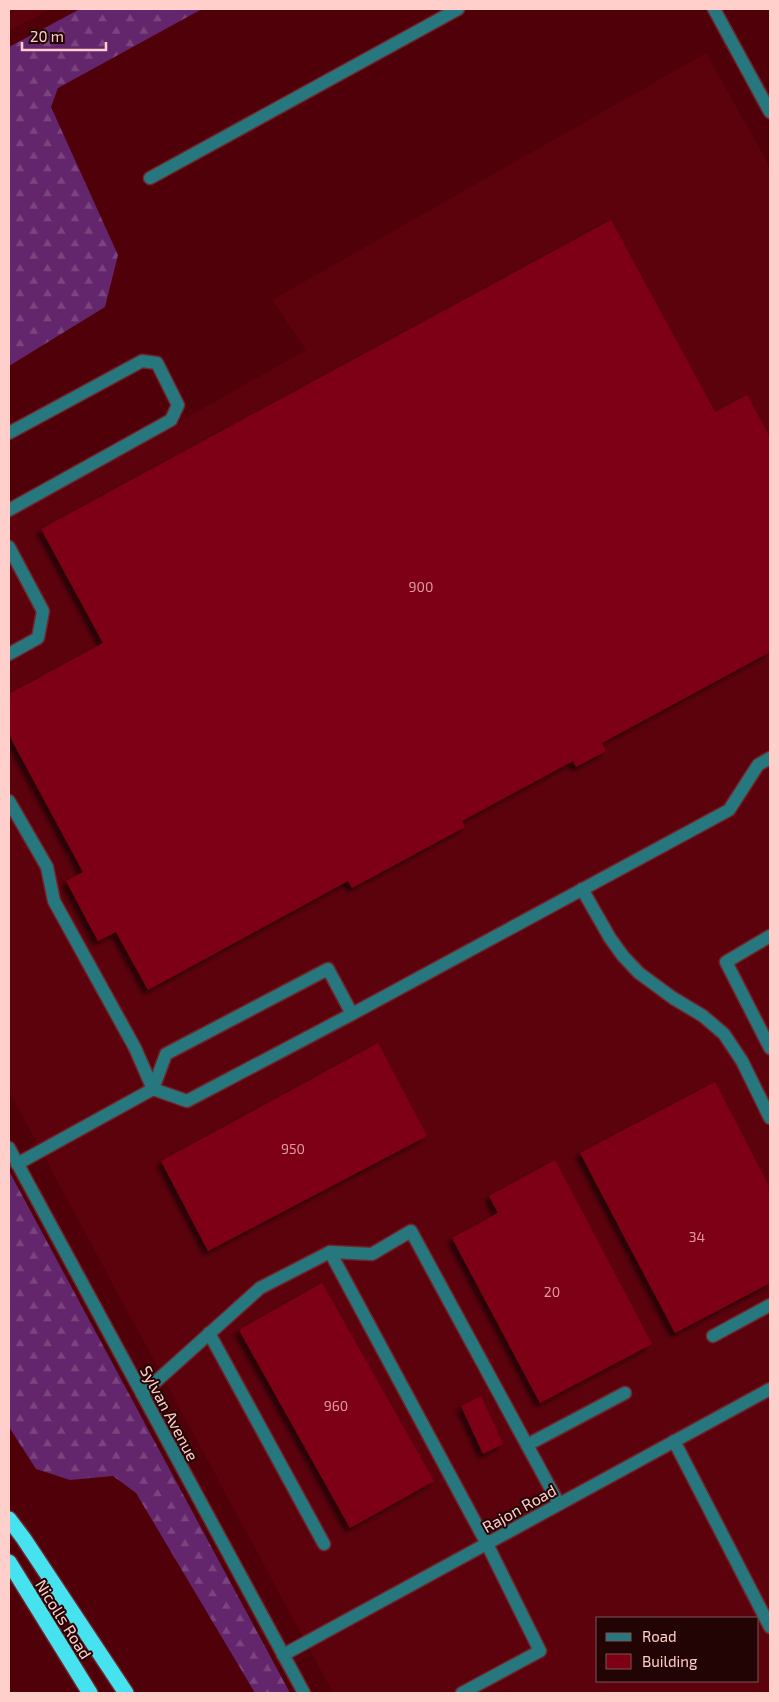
<svg xmlns="http://www.w3.org/2000/svg" width="779" height="1702" font-family="'Exo 2',sans-serif">
  <style>
    .built { fill: #5c020d; fill-rule: evenodd }
    .forest { fill: url(#forest-firs) }
    .building { fill: #7e0015; filter: url(#shadow) }
    .lines { fill: none; stroke-linecap: round; stroke-linejoin: round }
    .minor-casing { stroke: #6f252c; stroke-width: 15 }
    .highway-casing { stroke: #6f252c; stroke-width: 18 }
    .minor { stroke: #27777e; stroke-width: 12 }
    .highway { stroke: #46e2ef; stroke-width: 15 }
    .labels { text-anchor: middle; dominant-baseline: central; stroke-width: 4; stroke-linejoin: round; paint-order: stroke }
    .number-label { font-size: 14px; fill: #df9b9e }
    .street-label { font-size: 16px; fill: #ffcfcb; stroke: #220404 }
  </style>
  <defs>
    <pattern id="forest-firs" width="22" height="20" patternUnits="userSpaceOnUse" patternTransform="scale(1.25)"><rect width="22" height="20" fill="#63256b"/><path d="M5 1l3.5 6h-7zM16 11l3.5 6h-7z" fill="#7a447f"/></pattern>
    <filter id="shadow"><feDropShadow dx="-4.5" dy="4.5" stdDeviation="2.5" flood-color="#0009"/></filter>
  </defs>
  <rect width="100%" height="100%" fill="#4f0009"/>
  <!-- built -->
  <g class="built">
    <path d="M9,9H51L9,31Z"/>
    <path d="M706,53L770,167V1693H333L9,1091V518L306,350L272,300ZM598,1618H758V1681H598Z"/>
  </g>
  <!-- forest -->
  <g class="forest">
    <path d="M80,9H202L58,88L51,107L118,255L105,307L9,366V47Z"/>
    <path d="M9,1171L290,1693H255L136,1493L113,1476L70,1480L36,1469L9,1427Z"/>
  </g>
  <!-- building -->
  <g class="building">
    <path d="M611,220L715,412L747,395L770,437V652L602,743L606,751L576,767L573,761L462,821L465,827L352,888L348,881L148,990L116,932L98,941L66,881L83,872L9,735V694L103,643L41,529Z"/>
    <path d="M378,1043L427,1136L208,1251L161,1161Z"/>
    <path d="M715,1082L770,1188V1283L675,1333L580,1153Z"/>
    <path d="M555,1160L652,1344L540,1403L452,1238L498,1213L489,1196Z"/>
    <path d="M322,1283L434,1481L350,1528L239,1330Z"/>
    <path d="M481,1396L503,1444L483,1454L461,1406Z"/>
  </g>
  <g class="lines">
    <!-- minor casing -->
    <g class="minor-casing">
      <g id="minor">
        <path d="M714,9L770,112"/>
        <path d="M150,178L458,9"/>
        <path d="M9,433L142,361L157,363L178,405L171,420L9,510"/>
        <path d="M9,547L43,611L38,638L9,654"/>
        <path d="M9,801L47,867L54,901L135,1048L153,1089L187,1101L352,1014L328,969L166,1054L153,1089L17,1164"/>
        <path d="M582,889L610,938L623,956L639,973L673,998L703,1016L724,1034L742,1061L770,1118"/>
        <path d="M770,936L726,962L770,1048"/>
        <path d="M352,1014L729,810L758,765L770,758"/>
        <path d="M9,1148L304,1693"/>
        <path d="M330,1252L487,1544L540,1651L462,1693"/>
        <path d="M209,1333L324,1544"/>
        <path d="M713,1336L770,1305"/>
        <path d="M142,1394L260,1288L330,1252L372,1254L411,1231L559,1504"/>
        <path d="M674,1441L770,1627"/>
        <path d="M527,1445L625,1393"/>
        <path d="M283,1655L770,1389"/>
      </g>
    </g>
    <!-- highway casing -->
    <g class="highway-casing">
      <g id="highway">
        <path d="M9,1519L24,1539L126,1693"/>
        <path d="M9,1562L90,1693"/>
      </g>
    </g>
    <!-- minor -->
    <use href="#minor" class="minor"/>
    <!-- highway -->
    <use href="#highway" class="highway"/>
  </g>
  <g class="labels">
    <!-- number labels -->
    <g class="number-label">
      <text x="421" y="586">900</text>
      <text x="293" y="1148">950</text>
      <text x="697" y="1236">34</text>
      <text x="552" y="1291">20</text>
      <text x="336" y="1405">960</text>
    </g>
    <!-- street labels -->
    <g class="street-label">
      <text transform="translate(170 1413) rotate(62)">Sylvan Avenue</text>
      <text transform="translate(519 1508) rotate(-29)">Rajon Road</text>
      <text transform="translate(64 1619) rotate(58)">Nicolls Road</text>
    </g>
  </g>
  <!-- border -->
  <rect width="779" height="1702" fill="none" stroke="#ffcfcb" stroke-width="20"/>
  <!-- legend -->
  <rect x="596" y="1617" width="162" height="65" fill="#220404" stroke="#7a5554"/>
  <rect x="606" y="1633" width="25" height="8" fill="#27777e" stroke="#7a5554"/>
  <text x="642" y="1642" font-size="15" fill="#ffcfcb">Road</text>
  <rect x="606" y="1654" width="25" height="15" fill="#7e0015" stroke="#7a5554"/>
  <text x="642" y="1667" font-size="15" fill="#ffcfcb">Building</text>
  <!-- scale -->
  <path d="M22 42v8h84v-8" fill="none" stroke="#ffcfcb" stroke-width="2.5"/>
  <text x="30" y="42" font-size="15" fill="#ffcfcb" stroke="#220404" stroke-width="4" paint-order="stroke">20 m</text>
</svg>
